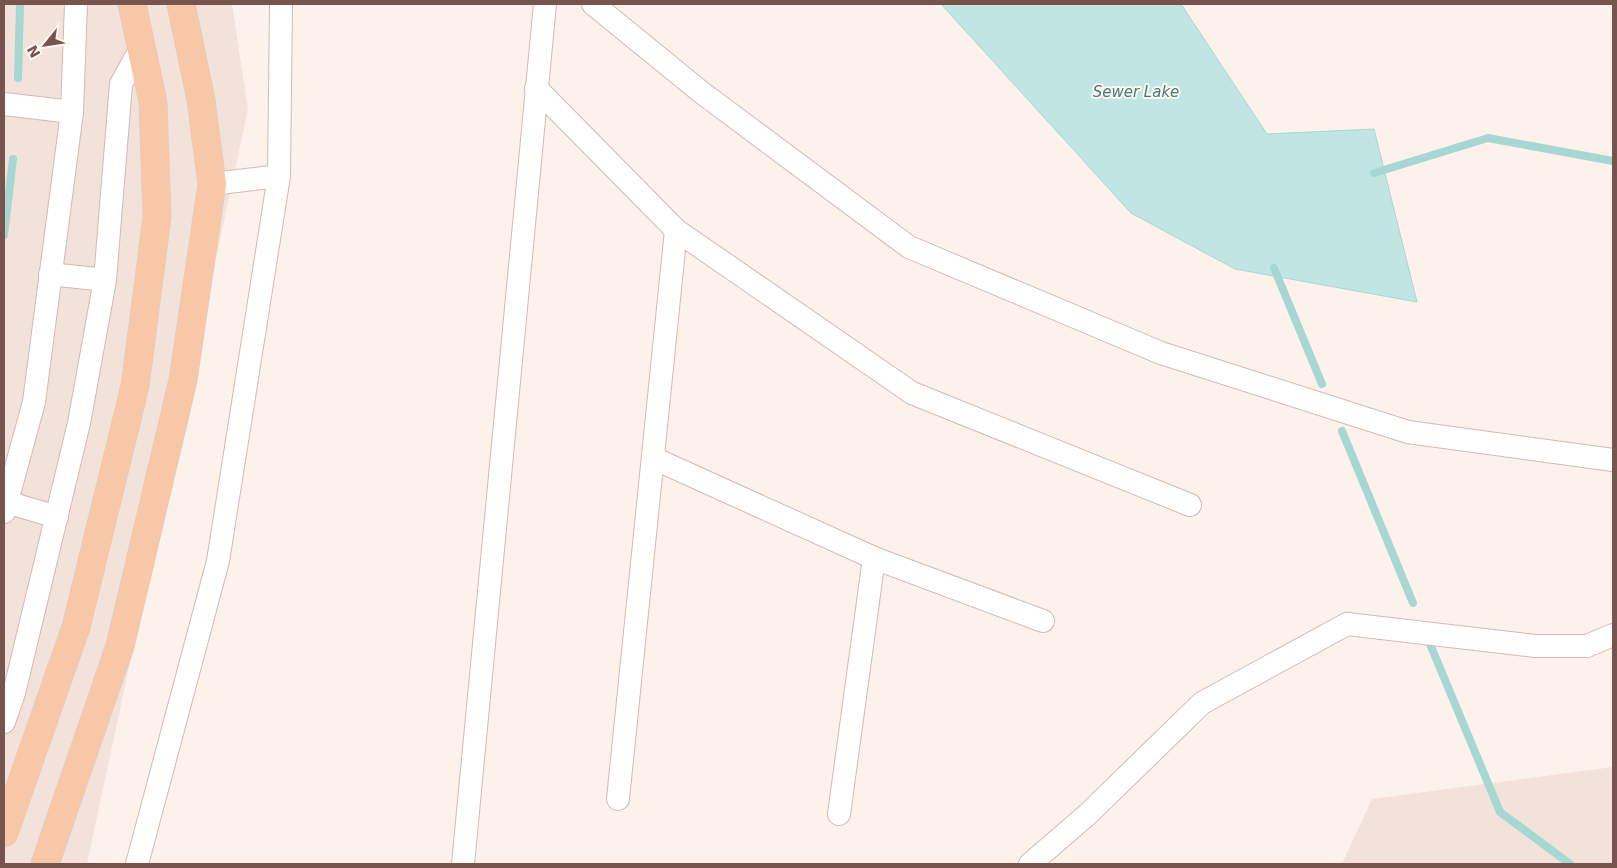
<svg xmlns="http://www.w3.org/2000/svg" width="1617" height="868" font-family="'DejaVu Sans',sans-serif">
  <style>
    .residential { fill: #f3e2da }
    .water { fill: #c0e5e2; stroke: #a6d7d3 }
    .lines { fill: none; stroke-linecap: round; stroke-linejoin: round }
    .stream { stroke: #a6d7d3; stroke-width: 8 }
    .street-casing { stroke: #d1bab3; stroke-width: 24 }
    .primary-casing { stroke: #d9cfcd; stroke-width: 29 }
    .street { stroke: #fff; stroke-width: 22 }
    .primary { stroke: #f7c7a8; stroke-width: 28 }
    .labels { text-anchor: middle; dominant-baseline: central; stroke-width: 4; stroke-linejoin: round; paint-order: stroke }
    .water-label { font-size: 15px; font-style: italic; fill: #427b77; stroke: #fef7f2 }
  </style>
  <rect width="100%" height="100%" fill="#fcf2eb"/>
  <!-- residential -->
  <g class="residential">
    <path d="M4,4H232L248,109L87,864H4Z"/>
    <path d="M1613,767V864H1342L1372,799Z"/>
  </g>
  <!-- water -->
  <path class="water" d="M941,4H1181L1267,134L1374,129L1417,302L1235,269L1131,213Z"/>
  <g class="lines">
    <!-- stream -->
    <g class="stream">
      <path d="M18,78L20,4"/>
      <path d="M1374,173L1488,138L1613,161"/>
      <path d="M4,235L13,159"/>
      <path d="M1274,268L1322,384"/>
      <path d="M1342,431L1413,603"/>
      <path d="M1430,644L1500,812L1570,864"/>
    </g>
    <!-- street casing -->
    <g class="street-casing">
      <g id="street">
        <path d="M593,4L701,92L909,247L1161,353L1408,432L1613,460"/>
        <path d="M536,88L676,230L912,393L1190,505"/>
        <path d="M4,104L72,112L76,4"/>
        <path d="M212,184L279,176"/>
        <path d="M50,274L105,280"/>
        <path d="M653,458L874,558L1043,621"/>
        <path d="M6,502L57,517"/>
        <path d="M4,512L34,402L72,112"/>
        <path d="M4,722L14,693L79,423L105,280L121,84L142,46"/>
        <path d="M618,799L676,230"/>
        <path d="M839,814L874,558"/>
        <path d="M137,864L218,561L279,176L281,4"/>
        <path d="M463,864L545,4"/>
        <path d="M1030,864L1088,814L1202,703L1347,624L1535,646H1587L1613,635"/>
      </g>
    </g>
    <!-- primary casing -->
    <g class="primary-casing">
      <g id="primary">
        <path d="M4,833L76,627L135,386L157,217L153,102L132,4"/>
        <path d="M45,864L120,646L183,380L212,184L201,100L181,4"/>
      </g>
    </g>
    <!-- street -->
    <use href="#street" class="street"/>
    <!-- primary -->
    <use href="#primary" class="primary"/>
  </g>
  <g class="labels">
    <!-- water labels -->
    <g class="water-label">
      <text x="1136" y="92">Sewer Lake</text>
    </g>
  </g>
  <!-- border -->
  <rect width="1617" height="868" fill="none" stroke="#77544e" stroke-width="10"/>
  <!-- north arrow -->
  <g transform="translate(45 45) rotate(240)" stroke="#fef7f2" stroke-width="4" paint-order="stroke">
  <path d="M0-4L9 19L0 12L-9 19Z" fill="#77544e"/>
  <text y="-8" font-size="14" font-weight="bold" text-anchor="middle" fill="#77544e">N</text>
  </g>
</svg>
